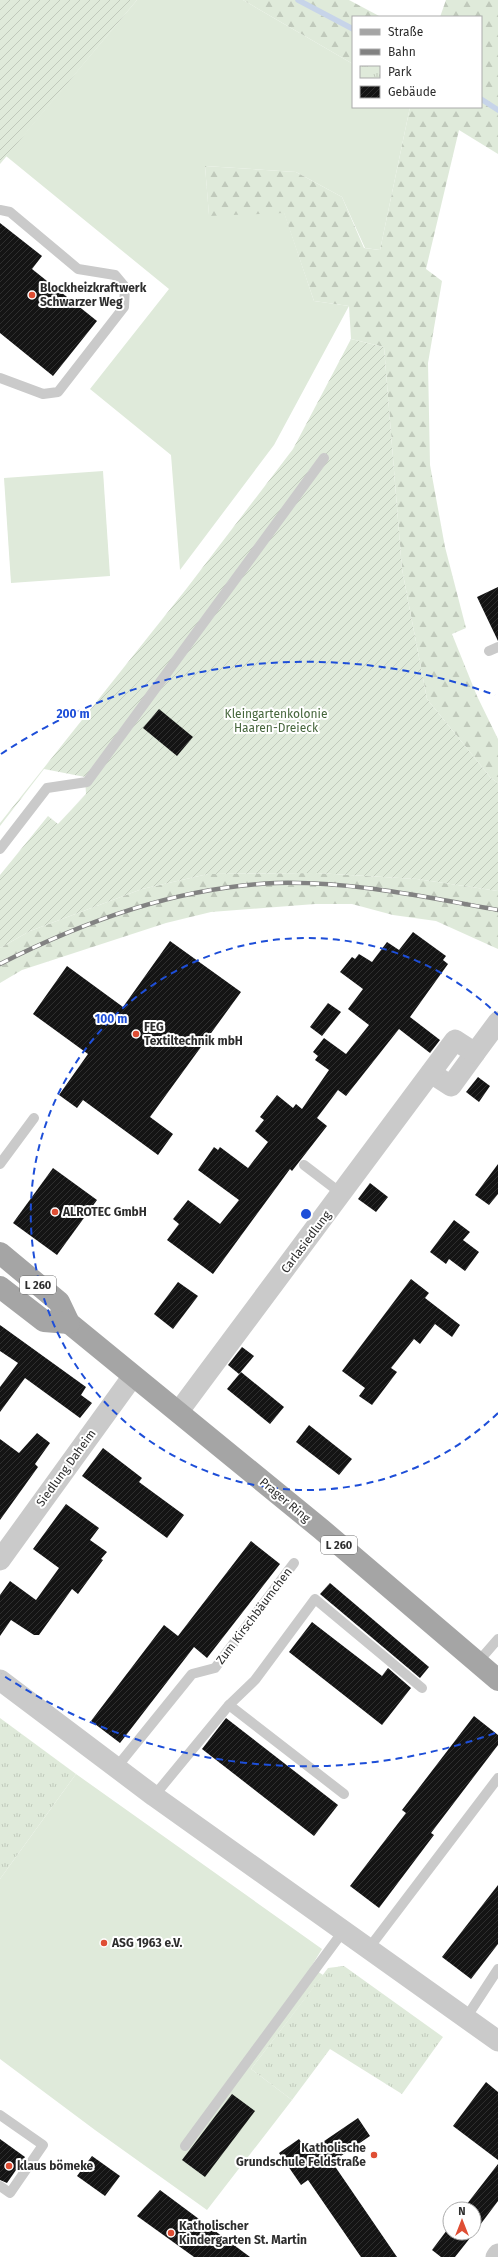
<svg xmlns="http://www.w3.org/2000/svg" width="498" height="2257" font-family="'Fira Sans',sans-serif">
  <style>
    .grass { fill: #dfeada }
    .forest { fill: url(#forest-firs) }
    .park { fill: url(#park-tufts) }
    .garden { fill: url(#garden-furrows) }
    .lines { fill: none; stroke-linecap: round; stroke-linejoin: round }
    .stream { stroke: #c7d4e9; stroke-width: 5.5 }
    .building { fill: url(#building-hatch) }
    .lane { stroke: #cacaca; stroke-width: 10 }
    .street { stroke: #cacaca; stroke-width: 21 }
    .primary { stroke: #a5a5a5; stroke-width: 22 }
    .rail-casing { stroke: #828282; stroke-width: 4.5 }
    .rail { stroke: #fff; stroke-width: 3; stroke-dasharray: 9; stroke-linecap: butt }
    .ring { fill: none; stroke: #1d4ed8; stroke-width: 2; stroke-dasharray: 7 5 }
    .poi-dot { fill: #df4e34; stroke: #fff; stroke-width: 1.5 }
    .labels { text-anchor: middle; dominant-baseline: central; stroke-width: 4; stroke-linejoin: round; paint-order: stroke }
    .shield { fill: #fff; stroke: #6c6c6c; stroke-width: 1 }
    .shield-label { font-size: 11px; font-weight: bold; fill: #2d2d2d }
    .poi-label { font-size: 12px; font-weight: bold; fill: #2d2d2d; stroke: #fff; text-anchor: start }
    .park-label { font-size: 12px; fill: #46663c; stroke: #fff }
    .street-label { font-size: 12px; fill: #2d2d2d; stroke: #fff }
    .centre { fill: #1d4ed8; stroke: #fff; stroke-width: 2 }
    .ring-label { font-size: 12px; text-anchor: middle; font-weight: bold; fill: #1d4ed8; stroke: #fff; stroke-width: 4; stroke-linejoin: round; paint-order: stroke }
  </style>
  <defs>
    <pattern id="forest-firs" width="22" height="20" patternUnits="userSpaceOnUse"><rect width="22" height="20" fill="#dfeada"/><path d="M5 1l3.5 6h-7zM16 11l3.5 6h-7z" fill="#c0c9bb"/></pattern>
    <pattern id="park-tufts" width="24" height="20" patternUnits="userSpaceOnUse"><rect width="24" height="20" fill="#dfeada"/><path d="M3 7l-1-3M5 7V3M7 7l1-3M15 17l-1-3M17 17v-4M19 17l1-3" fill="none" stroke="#c0c9bb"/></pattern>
    <pattern id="garden-furrows" width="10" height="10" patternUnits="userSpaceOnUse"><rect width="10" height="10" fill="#dfeada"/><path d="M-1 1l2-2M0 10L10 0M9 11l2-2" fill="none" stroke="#c0c9bb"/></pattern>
    <pattern id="building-hatch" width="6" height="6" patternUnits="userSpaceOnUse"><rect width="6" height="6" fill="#141414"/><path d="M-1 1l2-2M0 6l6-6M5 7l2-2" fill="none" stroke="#2e2e2e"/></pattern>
  </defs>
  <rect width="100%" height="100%" fill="#fff"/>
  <!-- grass -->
  <g class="grass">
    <path d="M137,0H243L353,64V107H410L380,250L365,248L342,197L296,172L205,166L209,215L284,212L314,301L349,306L274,445L180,570L171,455L90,389L169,289L6,156Z"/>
    <path d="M103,471L110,576L11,583L4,478Z"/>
    <path d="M76,1774L322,1949L311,1967L323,1975L251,2069L292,2100L207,2210L95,2130L0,2059V1879Z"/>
  </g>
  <!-- forest -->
  <g class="forest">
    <path d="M243,0H349L381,17H353V64Z"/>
    <path d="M446,0H498V154L459,130L426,269L442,281L428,363L430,465L445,547L466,628L452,634L477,696L498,739V783L491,778L427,699L402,569L384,347L351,339L349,306L314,301L284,213L209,216L205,166L296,172L342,197L364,248L380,250L410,107H481V17H440Z"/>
    <path d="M316,873L417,879L498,891V949L436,921L393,915L352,904H315L211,912L166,923L22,970L0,983V948L30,931L142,889L208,874Z"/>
  </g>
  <!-- park -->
  <g class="park">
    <path d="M0,1718L76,1774L0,1879Z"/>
    <path d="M344,1966L443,2037L402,2094L330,2049L292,2100L251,2069L328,1968Z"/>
  </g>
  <!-- garden -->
  <g class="garden">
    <path d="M0,0H137L0,164Z"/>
    <path d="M351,339L384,347L402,569L427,699L491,778L498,783V891L417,879L316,873L208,874L142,889L30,931L0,948V875L48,816L58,824L86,794L85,777L44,769L0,826V823L187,588L293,449Z"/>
  </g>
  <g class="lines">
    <!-- stream -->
    <g class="stream">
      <path d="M298,0L353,29"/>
      <path d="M481,99L498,110"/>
    </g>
  </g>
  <!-- building -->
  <g class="building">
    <path d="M0,223L42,256L32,269L97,321L53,376L0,333Z"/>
    <path d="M498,587V641L477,597Z"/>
    <path d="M159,709L193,737L177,756L143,728Z"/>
    <path d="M413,932L446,956L443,960L448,964L410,1017L440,1040L430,1053L399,1029L346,1096L338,1090L317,1118L327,1126L292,1171L290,1169L213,1274L167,1240L179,1224L173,1219L188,1200L220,1224L239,1200L198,1170L214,1147L218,1150L220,1147L248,1168L268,1142L255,1131L264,1120L260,1117L277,1095L293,1108L296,1104L302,1109L329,1070L315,1060L318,1056L313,1052L324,1038L346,1054L369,1025L348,1009L363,989L340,972L352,957L355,959L359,954L372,962L387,942L399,950Z"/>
    <path d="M170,941L241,992L150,1117L173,1134L158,1155L83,1100L77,1108L59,1095L88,1054L33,1014L67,966L123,1007Z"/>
    <path d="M328,1003L341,1012L322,1036L310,1027Z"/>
    <path d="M478,1077L490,1086L479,1102L466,1092Z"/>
    <path d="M498,1164V1194L489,1205L475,1195Z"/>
    <path d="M53,1168L97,1200L57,1255L13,1223Z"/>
    <path d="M370,1183L388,1197L376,1212L358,1199Z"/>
    <path d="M454,1220L470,1232L463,1240L479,1252L465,1271L449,1259L446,1264L430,1252Z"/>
    <path d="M411,1279L429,1293L425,1298L460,1325L452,1337L435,1324L420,1344L414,1339L391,1368L397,1372L372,1405L359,1396L365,1388L342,1371Z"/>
    <path d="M178,1282L198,1296L173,1329L154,1314Z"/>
    <path d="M0,1325L86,1387L81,1395L92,1403L80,1418L25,1378L0,1412V1387L18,1363L0,1351Z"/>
    <path d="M242,1347L254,1356L239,1374L228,1365Z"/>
    <path d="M241,1372L284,1407L270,1424L227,1389Z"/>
    <path d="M309,1425L352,1459L339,1475L296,1442Z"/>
    <path d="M37,1433L50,1443L35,1464L38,1467L0,1520V1439L19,1453Z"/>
    <path d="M103,1448L142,1478L139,1482L184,1515L167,1538L82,1476Z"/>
    <path d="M66,1504L99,1528L90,1540L107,1552L101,1559L103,1560L78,1594L72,1589L39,1635H34L11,1620L0,1636V1595L10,1581L36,1600L59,1568L33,1549Z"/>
    <path d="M251,1541L280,1564L207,1658L194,1647L120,1743L91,1721L164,1625L178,1636Z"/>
    <path d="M330,1583L429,1667L420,1678L320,1594Z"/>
    <path d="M312,1622L382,1676L388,1668L411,1688L382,1725L289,1652Z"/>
    <path d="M474,1716L498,1735V1745L431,1833L434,1835L379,1908L350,1886L406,1813L402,1810Z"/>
    <path d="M226,1718L338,1805L314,1836L202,1749Z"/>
    <path d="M498,1885V1944L471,1979L442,1957Z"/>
    <path d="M486,2082L498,2092V2160L453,2126Z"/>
    <path d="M232,2094L255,2111L205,2177L182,2160Z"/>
    <path d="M358,2118L370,2136L332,2162L397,2257H361L308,2180L301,2185L279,2153L299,2139L308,2152Z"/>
    <path d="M0,2139L25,2157L7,2183L0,2180Z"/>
    <path d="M92,2156L120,2176L105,2196L77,2176Z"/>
    <path d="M498,2164V2201L474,2233V2209H463Z"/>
    <path d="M160,2190L250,2257H194L137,2216Z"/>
    <path d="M450,2226V2233H474L455,2257H441L432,2250Z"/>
  </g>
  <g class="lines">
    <!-- lane -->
    <g class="lane">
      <path d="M0,210L10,212L78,269L115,275L125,287L124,307L58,392L43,394L0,378"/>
      <path d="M489,651L498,647"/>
      <path d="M0,849L47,788L87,782L324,458"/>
      <path d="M0,1164L34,1118"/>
      <path d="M304,1165L342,1194"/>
      <path d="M478,1662L498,1639"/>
      <path d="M229,1705L344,1794"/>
      <path d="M116,1768L192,1674L215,1668L294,1563"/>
      <path d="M154,1796L229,1705L255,1680L315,1599L422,1688"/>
      <path d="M369,1948L498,1778"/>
      <path d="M466,2018L498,1969"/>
      <path d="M0,2115L43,2145L10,2193L0,2186"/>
      <path d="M185,2146L344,1930"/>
    </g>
    <!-- street -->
    <g class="street">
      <path d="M431,1073L451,1086L475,1053"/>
      <path d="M179,1411L455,1040L475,1053L498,1022"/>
      <path d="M0,1560L133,1376"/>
      <path d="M0,1680L154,1796L498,2041"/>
      <path d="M496,2257L498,2254"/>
    </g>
    <!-- primary -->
    <g class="primary">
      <path d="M0,1253L59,1302L69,1323L321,1529L498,1680"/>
      <path d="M0,1287L44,1321L69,1323"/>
    </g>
    <!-- rail casing -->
    <g class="rail-casing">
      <path id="rail" d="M0,964C86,920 179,887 276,883C351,881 425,897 498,910"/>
    </g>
    <!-- rail -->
    <use href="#rail" class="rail"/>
  </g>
  <!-- distance rings -->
  <g class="ring">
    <path d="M498 1413A276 276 0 1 1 498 1015"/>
    <path d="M495 1733A552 552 0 0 1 1 1674M1 754A552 552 0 0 1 495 695"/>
  </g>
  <!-- markers -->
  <g class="poi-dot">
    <circle cx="32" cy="295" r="4"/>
    <circle cx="136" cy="1034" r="4"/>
    <circle cx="55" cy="1212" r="4"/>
    <circle cx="104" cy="1943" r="4"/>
    <circle cx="374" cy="2155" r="4"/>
    <circle cx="9" cy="2166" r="4"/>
    <circle cx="171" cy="2233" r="4"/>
  </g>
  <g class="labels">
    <!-- shield labels -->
    <g class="shield">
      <rect x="20" y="1276" width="36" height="18" rx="3"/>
      <rect x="321" y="1536" width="36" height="18" rx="3"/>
    </g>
    <g class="shield-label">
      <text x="38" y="1285">L 260</text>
      <text x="339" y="1545">L 260</text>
    </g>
    <!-- poi labels -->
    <g class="poi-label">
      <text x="40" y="288">Blockheizkraftwerk<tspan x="40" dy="14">Schwarzer Weg</tspan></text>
      <text x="144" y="1027">FEG<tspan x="144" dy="14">Textiltechnik mbH</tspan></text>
      <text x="63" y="1212">ALROTEC GmbH</text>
      <text x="112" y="1943">ASG 1963 e.V.</text>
      <text x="366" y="2148" text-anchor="end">Katholische<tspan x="366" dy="14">Grundschule Feldstraße</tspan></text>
      <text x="17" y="2166">klaus bömeke</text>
      <text x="179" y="2226">Katholischer<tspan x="179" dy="14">Kindergarten St. Martin</tspan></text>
    </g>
    <!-- park labels -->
    <g class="park-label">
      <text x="276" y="714">Kleingartenkolonie<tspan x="276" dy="14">Haaren-Dreieck</tspan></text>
    </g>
    <!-- street labels -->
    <g class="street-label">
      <text transform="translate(306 1242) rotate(-53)">Carlasiedlung</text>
      <text transform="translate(66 1468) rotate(-54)">Siedlung Daheim</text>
      <text transform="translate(285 1500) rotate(40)">Prager Ring</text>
      <text transform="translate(254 1616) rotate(-53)">Zum Kirschbäumchen</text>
    </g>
  </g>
  <circle cx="306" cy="1214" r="6" class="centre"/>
  <g class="ring-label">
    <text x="73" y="718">200 m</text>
    <text x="111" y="1023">100 m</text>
  </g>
  <!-- legend -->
  <rect x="352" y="16" width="130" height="92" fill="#ffffff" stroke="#ababab"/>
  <rect x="360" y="29" width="20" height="6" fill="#a5a5a5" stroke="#ababab"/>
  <text x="388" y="36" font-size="12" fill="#2d2d2d">Straße</text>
  <rect x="360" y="49" width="20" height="6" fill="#828282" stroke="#ababab"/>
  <text x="388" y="56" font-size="12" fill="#2d2d2d">Bahn</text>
  <rect x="360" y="66" width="20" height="12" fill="url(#park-tufts)" stroke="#ababab"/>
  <text x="388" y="76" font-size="12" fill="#2d2d2d">Park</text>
  <rect x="360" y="86" width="20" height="12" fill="url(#building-hatch)" stroke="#ababab"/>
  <text x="388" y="96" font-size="12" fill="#2d2d2d">Gebäude</text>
  <!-- north arrow -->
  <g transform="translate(462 2221)"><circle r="19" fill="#ffffff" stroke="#ababab"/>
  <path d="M0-3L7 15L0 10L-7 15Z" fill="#df4e34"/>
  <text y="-6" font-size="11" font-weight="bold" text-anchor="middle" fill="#2d2d2d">N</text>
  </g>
</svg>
